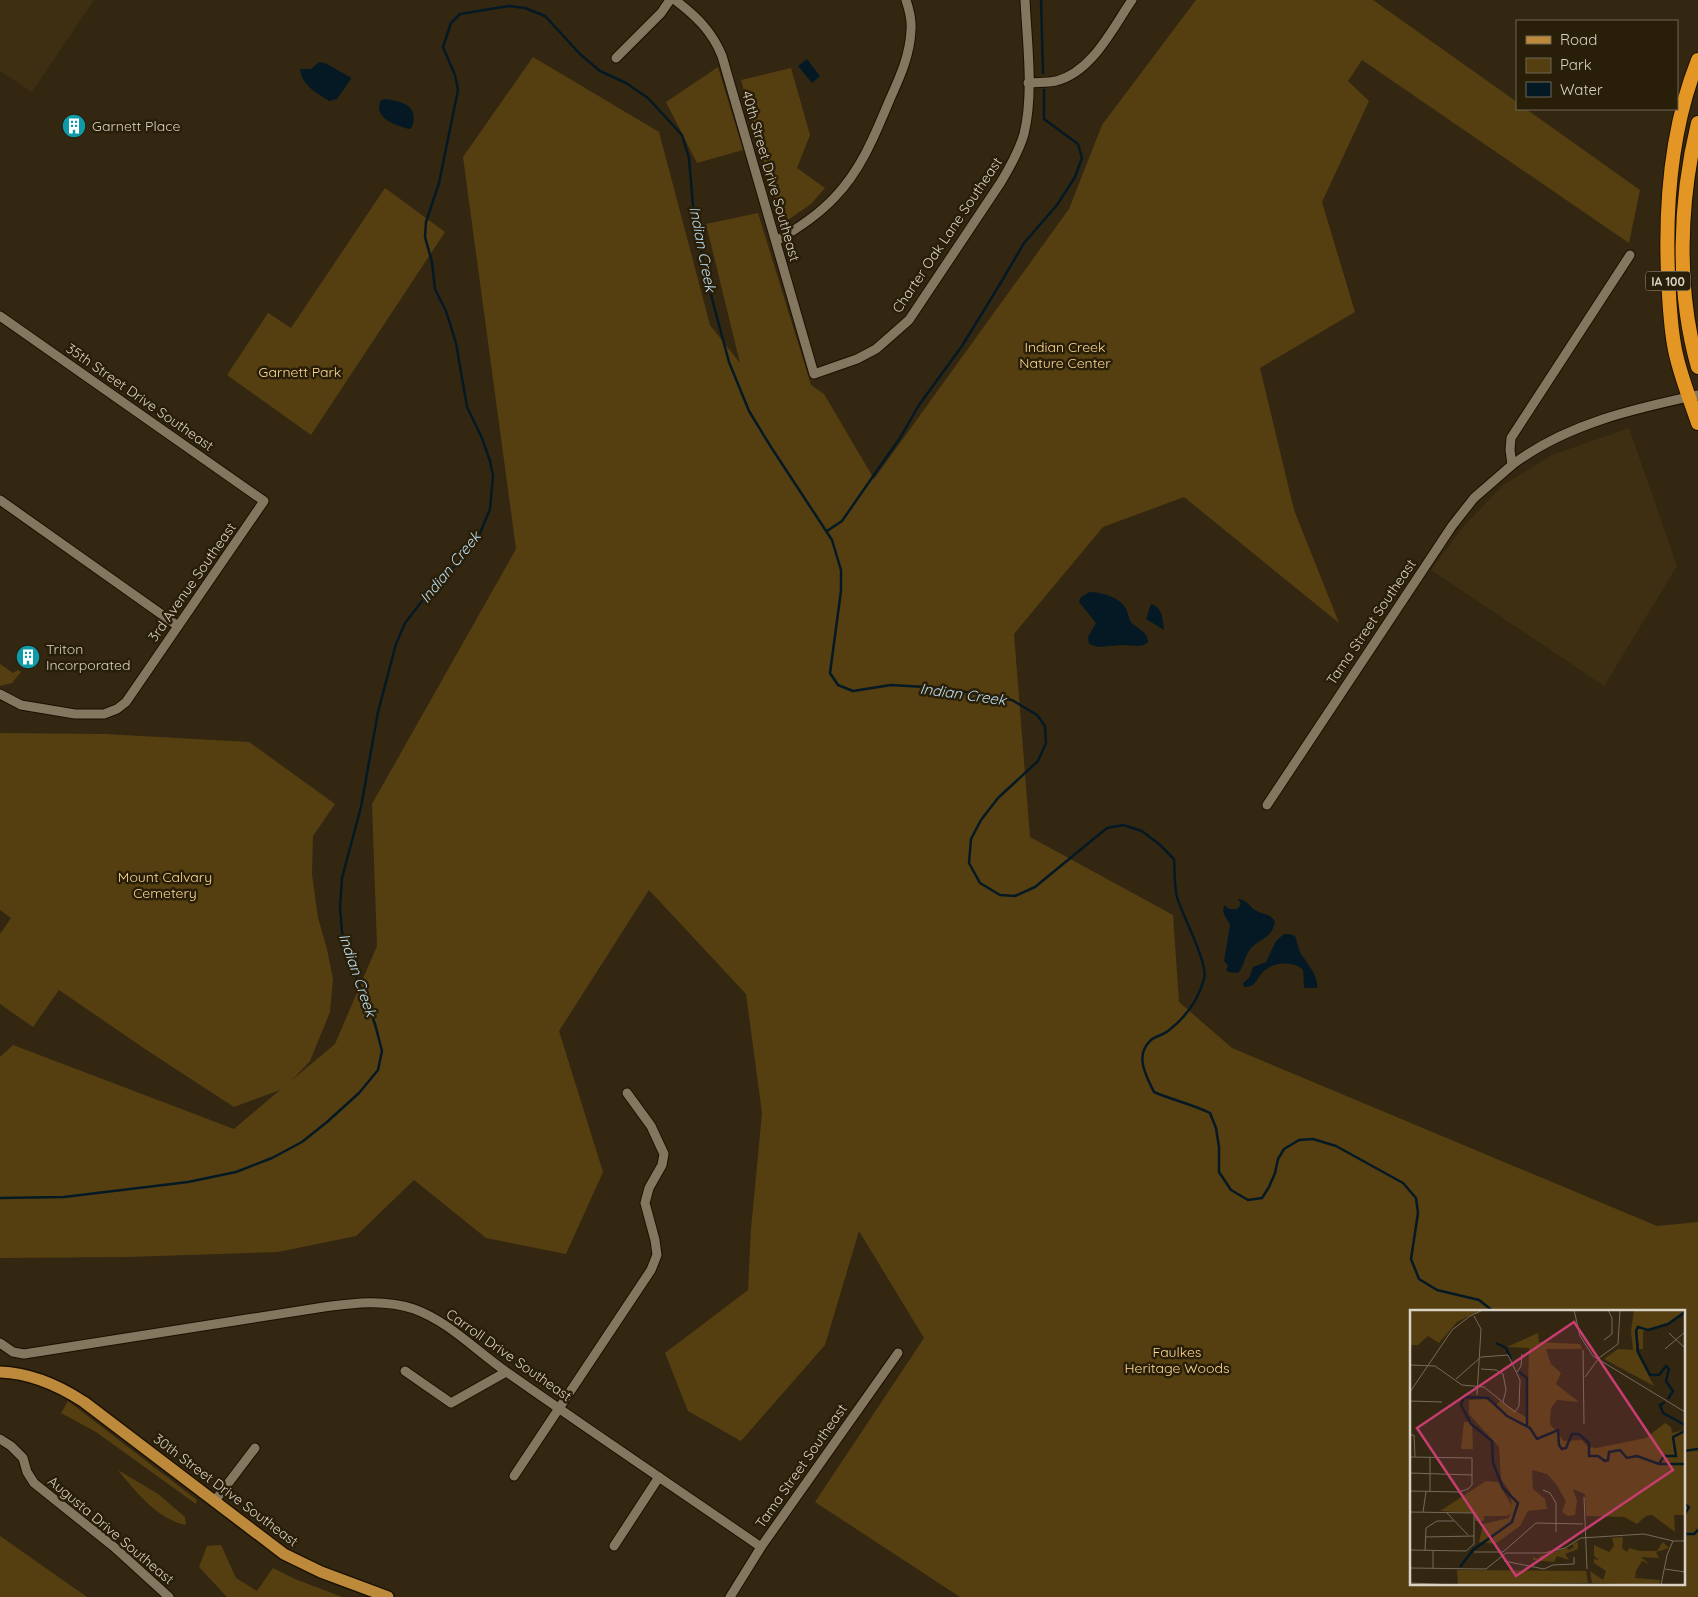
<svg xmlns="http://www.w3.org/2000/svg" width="1698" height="1597" font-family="Quicksand,sans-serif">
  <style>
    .built { fill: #3e2f12 }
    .green { fill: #553f11; fill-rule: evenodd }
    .water { fill: #051924 }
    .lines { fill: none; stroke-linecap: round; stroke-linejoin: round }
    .stream { stroke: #051924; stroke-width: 2.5 }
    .minor-casing { stroke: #1b1000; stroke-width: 11 }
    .major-casing { stroke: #1b1000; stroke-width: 14 }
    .highway-casing { stroke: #1b1000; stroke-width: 16 }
    .minor { stroke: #84775f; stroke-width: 9 }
    .major { stroke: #bd8a3b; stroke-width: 11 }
    .highway { stroke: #e39623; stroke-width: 14 }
    .labels { text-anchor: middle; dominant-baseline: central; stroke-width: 5; stroke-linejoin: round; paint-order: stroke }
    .shield { fill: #291e08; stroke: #a49c8c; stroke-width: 1 }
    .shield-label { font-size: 12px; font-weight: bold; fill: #d9d2c5 }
    .poi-label { font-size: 14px; fill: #d9d2c5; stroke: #291e08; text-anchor: start }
    .street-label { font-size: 14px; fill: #d9d2c5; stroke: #291e08 }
    .park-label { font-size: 14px; fill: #fdd895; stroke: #291e08 }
    .water-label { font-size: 15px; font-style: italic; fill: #bcdff4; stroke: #291e08 }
    .inset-river { fill: none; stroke: #051924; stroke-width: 2.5 }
    .inset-road { fill: none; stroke: #756b5a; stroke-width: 1 }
    .view { fill: #c73d70; fill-opacity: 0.15; stroke: #c73d70; stroke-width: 2.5 }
    .inset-edge { fill: none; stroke: #d9d2c5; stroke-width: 2.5 }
  </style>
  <rect width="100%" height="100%" fill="#332712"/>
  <!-- built -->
  <g class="built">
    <path d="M0,0H94L32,92L0,71Z"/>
    <path d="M1629,428L1677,566L1604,686L1431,570L1463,527L1503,485L1552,455Z"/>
  </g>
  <!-- green -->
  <g class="green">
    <path d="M1196,0H1373L1517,102V109H1526L1640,190L1629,243L1362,60L1348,81L1369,101L1322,202L1355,312L1260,368L1294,510L1339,623L1184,497L1103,527L1014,634L1030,837L1173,915L1179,1002L1232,1048L1657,1226L1698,1222V1597H960L815,1502L924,1338L859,1231L825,1345L741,1441L688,1411L665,1353L748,1290L751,1229L762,1113L746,994L649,890L559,1031L603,1172L566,1254L486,1238L414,1180L356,1236L278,1252L128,1257L0,1258V1057L13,1045L234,1129L280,1090L234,1107L148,1051L59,990L33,1027L0,1004V934L11,918L0,910V733L105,734L249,742L335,804L313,836L312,874L318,918L327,949L333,979L330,1012L310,1061L292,1080L335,1044L377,946L372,804L516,549L463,157L533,57L659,132L710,325L740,363L706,224L758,213L811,385L824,394L874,479L1069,209L1102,125ZM1412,1311H1684V1583H1412Z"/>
    <path d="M718,67L743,150L697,163L666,102Z"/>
    <path d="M791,68L810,135L797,168L825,188L811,204L782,224L741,80Z"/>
    <path d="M385,188L445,232L311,435L227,375L268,313L291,328Z"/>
    <path d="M0,664L13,673L18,670L21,672L12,683L0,686Z"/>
    <path d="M68,1401L197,1500L196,1504L96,1432L61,1413Z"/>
    <path d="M118,1470L158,1494L185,1517L186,1525C157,1519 136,1492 118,1470Z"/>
    <path d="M0,1536L87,1597H0Z"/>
    <path d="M221,1545L236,1578L257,1591L273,1568L295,1579L342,1597H227L199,1567L207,1546Z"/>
  </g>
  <!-- water -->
  <g class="water">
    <path d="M807,59L820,76L812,83L798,66Z"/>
    <path d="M319,62L325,63L350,77L351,79L337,99L329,101C316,92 302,86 300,69H311Z"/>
    <path d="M386,99C404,102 419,106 412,127L410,129C396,126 372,118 381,100Z"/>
    <path d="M1089,592C1100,592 1119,597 1125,607C1128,611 1128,617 1131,622C1137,629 1148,631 1148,642L1144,645L1139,646L1122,645L1098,647L1089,644L1088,637L1096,623L1079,602L1081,597Z"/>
    <path d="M1151,604C1163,608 1163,620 1164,630L1146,619Z"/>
    <path d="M1238,899C1247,900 1248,905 1255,910C1262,915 1271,913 1275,922C1271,941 1256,939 1249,951C1244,958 1244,967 1238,973L1229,972L1226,970L1228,966L1224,961L1230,925C1227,917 1220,914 1225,905L1229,909H1237L1241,904Z"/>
    <path d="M1284,934H1290L1295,936C1297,941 1298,947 1300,952C1306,963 1319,975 1317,988H1304L1303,970C1294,961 1275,962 1265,970C1257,976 1257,988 1244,987L1243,983L1249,978L1253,967L1266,962L1276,941Z"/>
  </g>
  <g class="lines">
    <!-- stream -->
    <g class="stream">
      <path d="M1041,0L1043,73"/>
      <path d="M827,531L842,521L876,472L900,438L919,405L962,346L1000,284L1024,243L1057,205L1075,177L1082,158L1078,144L1044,119V90"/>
      <path d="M0,1198L64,1197L188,1182L236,1172L272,1158L302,1142L327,1122L359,1093L378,1070L382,1051L375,1024L350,962L342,932L340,907L342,878L361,807L378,712L396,644L405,623L426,596L458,563L478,538L490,509L493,476L490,461L482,438L467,407L456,343L446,311L435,289L432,262L425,237L426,222L439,183L458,90L455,75L443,47L451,23L460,14L509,6L525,8L545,16L580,54L600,71L626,83L648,98L682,135L689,158L693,206L707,280L729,362L749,411L771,447L832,540L841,570V591L830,673L838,685L853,691L891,685L943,688L1012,700L1037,715L1045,726L1046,743L1038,761L998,798L981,820L971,839L969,863L980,883L1000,895L1015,896L1035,887L1107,828L1123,825L1142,831L1160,845L1174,859C1175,871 1174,885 1177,897C1182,915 1209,964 1204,979C1198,1001 1185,1018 1168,1031C1163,1035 1156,1036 1151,1040C1134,1055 1146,1076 1154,1092C1172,1100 1192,1104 1210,1113L1216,1128L1219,1147V1172L1231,1190L1248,1200L1262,1198L1269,1187L1275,1173L1278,1159L1284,1149L1299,1140L1313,1139L1336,1146L1403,1183L1416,1198L1418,1213L1411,1259L1419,1279L1437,1290L1479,1300L1493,1311"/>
      <path d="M1684,1451L1698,1449"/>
      <path d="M1684,1504L1689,1507L1684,1516"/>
      <path d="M1684,1534H1694L1698,1530"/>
    </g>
    <!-- minor casing -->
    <g class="minor-casing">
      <g id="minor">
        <path d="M675,0C696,16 712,31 722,56L814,374L857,359L876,349L909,320L1001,182C1010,167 1019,151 1024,134C1034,93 1027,42 1025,0"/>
        <path d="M616,58L661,13L670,0"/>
        <path d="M1028,83C1037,82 1047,83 1056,81C1092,72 1112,29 1132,0"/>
        <path d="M776,241C797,229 817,216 834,198C861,170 875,135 890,99C900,77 910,55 911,30C912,20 909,9 906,0"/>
        <path d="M0,316L264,501L126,702L117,709L104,714H75L21,705L0,694"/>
        <path d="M1512,465C1566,424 1633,409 1698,395"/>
        <path d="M0,500L178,626"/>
        <path d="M1267,805L1452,526L1474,498L1512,465L1510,450L1511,438L1630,255"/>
        <path d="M0,1343L13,1352L24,1354L324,1307C354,1303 385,1299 414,1309C450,1322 477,1352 508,1373C592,1432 677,1489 761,1547"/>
        <path d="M405,1371L451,1403L506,1372"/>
        <path d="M0,1439L11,1446L23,1458L27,1472L34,1483L114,1547L169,1597"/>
        <path d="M514,1476L651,1270L657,1255L655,1240L645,1203L649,1188L662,1165L664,1154L651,1126L627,1093"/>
        <path d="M214,1502L255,1448"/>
        <path d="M614,1546L659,1477"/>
        <path d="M730,1597L761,1547L898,1353"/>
      </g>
    </g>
    <!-- major casing -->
    <g class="major-casing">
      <path id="major" d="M0,1372C31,1373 58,1385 84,1402L284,1554L321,1572L388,1597"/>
    </g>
    <!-- highway casing -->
    <g class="highway-casing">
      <g id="highway">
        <path d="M1698,60C1671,128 1665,201 1668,274C1669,299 1670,325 1675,350C1680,375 1690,399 1698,423"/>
        <path d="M1698,123C1679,201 1676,290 1698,367"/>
      </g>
    </g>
    <!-- minor -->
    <use href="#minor" class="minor"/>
    <!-- major -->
    <use href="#major" class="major"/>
    <!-- highway -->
    <use href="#highway" class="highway"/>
  </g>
  <!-- icons -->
  <defs>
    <g id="building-disc" transform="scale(1.25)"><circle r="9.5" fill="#0f9aa8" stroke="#291e08"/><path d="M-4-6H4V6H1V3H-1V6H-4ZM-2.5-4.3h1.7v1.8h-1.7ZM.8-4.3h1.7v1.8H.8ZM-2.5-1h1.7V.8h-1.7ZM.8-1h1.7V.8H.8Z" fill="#fff"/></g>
  </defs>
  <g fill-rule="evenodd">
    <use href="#building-disc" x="74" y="126"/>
    <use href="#building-disc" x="28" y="657"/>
  </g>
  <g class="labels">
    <!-- shield labels -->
    <rect class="shield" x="1645.5" y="271.5" width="45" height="19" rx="4"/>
    <g class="shield-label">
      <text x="1668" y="281">IA 100</text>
    </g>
    <!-- poi labels -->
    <g class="poi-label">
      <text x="92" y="126">Garnett Place</text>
      <text x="46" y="649">Triton<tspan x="46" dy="16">Incorporated</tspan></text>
    </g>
    <!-- street labels -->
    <g class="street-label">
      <text transform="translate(771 176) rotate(74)">40th Street Drive Southeast</text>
      <text transform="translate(947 235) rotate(-56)">Charter Oak Lane Southeast</text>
      <text transform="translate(140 397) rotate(35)">35th Street Drive Southeast</text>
      <text transform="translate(192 582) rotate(-55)">3rd Avenue Southeast</text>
      <text transform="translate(1371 622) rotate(-56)">Tama Street Southeast</text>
      <text transform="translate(509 1355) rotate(35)">Carroll Drive Southeast</text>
      <text transform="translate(801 1466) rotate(-55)">Tama Street Southeast</text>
      <text transform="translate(226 1490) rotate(37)">30th Street Drive Southeast</text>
      <text transform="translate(111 1530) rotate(40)">Augusta Drive Southeast</text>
    </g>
    <!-- park labels -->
    <g class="park-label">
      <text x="1065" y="347">Indian Creek<tspan x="1065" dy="16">Nature Center</tspan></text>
      <text x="300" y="372">Garnett Park</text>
      <text x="165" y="877">Mount Calvary<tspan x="165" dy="16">Cemetery</tspan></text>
      <text x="1177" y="1352">Faulkes<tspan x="1177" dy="16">Heritage Woods</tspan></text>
    </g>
    <!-- water labels -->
    <g class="water-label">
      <text transform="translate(703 249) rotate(79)">Indian Creek</text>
      <text transform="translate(450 567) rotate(-51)">Indian Creek</text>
      <text transform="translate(963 694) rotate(8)">Indian Creek</text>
      <text transform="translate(358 975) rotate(71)">Indian Creek</text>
    </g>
  </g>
  <!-- overview -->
  <g transform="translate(1410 1310)">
    <rect width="275" height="275" fill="#332712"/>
    <path d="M0,0H71L47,12L29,33L18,26L8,35H0ZM224,0H275L257,15L233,21V39H229L227,17L226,41L244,76L194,49L208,39L223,40L221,21ZM128,23L129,32L170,34L172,39H136L141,54L151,63L146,74L169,92L147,90L141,98L140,114L154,131L172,130L178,137L186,138L236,128L255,113L261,117L262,123L275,120V205H264L265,222L242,205L236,206L227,214L214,207L176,206L175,184L163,179L167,191L165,205L158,206L152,202L156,191L146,174L137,164L122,160L123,179L135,189L137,199L118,201L110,216L85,234L69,232L73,214L99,208L100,203L97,206H74V211H65V203L30,201L76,171L88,172L102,196L100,182L91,169L89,137L59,104V90L76,89L96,105L86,95L90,91L117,108L119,38L97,37ZM54,112H62L63,139H51ZM213,227L212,238L217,242L219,238L230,241H247L253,232L259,238L246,242L249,248L231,247L239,254L232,251L226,261L225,268L250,270L249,275L182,273L180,261L193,270L196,261L184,253V249L189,250L184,246V235L199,242L204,236L202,228ZM168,232V239L155,244L159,250L147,246L144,252L123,250V247L129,249L130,246L157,238L159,240L164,237L162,234ZM47,260L176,261L178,273L48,275Z" fill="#553f11"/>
    <path class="inset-river" d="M86,33L96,38L101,49M109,62L117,68V115M258,89L263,81L256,71L259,59L256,56L249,65H240L228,42L226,21L228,17L238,20L258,14L275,2M255,92L250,95L253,103L275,115M250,154H275M50,257L63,240L102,212L108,193L93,178L83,153L82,131L61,114L51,95L54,87L78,88L97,106L120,118L127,129L148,120L149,135L152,139L156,138L162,124H169L179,133V146H188L195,151L198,150L199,142L210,140L217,148L227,146L249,154L254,146H266L263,127L275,121"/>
    <path class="inset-road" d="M164,0L170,26L183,46L275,102M64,6L71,19L67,85M259,23L275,38M194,30L202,24V8L198,0M255,39L275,22M173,40L174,114M0,55L25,56L52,75L74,77L105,102L109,96L110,70L98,45L71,47L46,69M71,59L86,60L93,64L96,80L93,92M107,62L111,56L112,44M175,67L189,48L208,34L210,0M0,82L42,20L60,6L73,0M0,91L32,92M0,125H4L5,147M0,147L62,148V175L58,179L49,182L0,181M0,163L62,165M133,180L140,183L146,193V222M20,182V147M174,187L177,259M0,202L64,203V234L56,241L0,240M13,202L16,182M37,203L58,225M15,227L64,226M15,241L16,218L27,211H44M23,241V258M64,242H93L126,213L173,214M94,251L134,259L143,255L164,254V247M0,258L76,259L96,243H134L155,238L171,228L234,224L263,231H275M255,259L275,262M0,273L45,275M251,275L257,245L263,231"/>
    <path class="view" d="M164,12L263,160L106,266L7,118Z"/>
    <rect width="275" height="275" class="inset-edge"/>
  </g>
  <!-- legend -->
  <rect x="1516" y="20" width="162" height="90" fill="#291e08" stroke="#6f6654"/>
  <rect x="1526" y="36" width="25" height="8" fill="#bd8a3b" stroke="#6f6654"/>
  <text x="1560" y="45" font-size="15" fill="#d9d2c5">Road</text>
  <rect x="1526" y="58" width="25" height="15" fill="#553f11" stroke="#6f6654"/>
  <text x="1560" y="70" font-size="15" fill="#d9d2c5">Park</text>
  <rect x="1526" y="82" width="25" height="15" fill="#051924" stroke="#6f6654"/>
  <text x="1560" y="95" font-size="15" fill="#d9d2c5">Water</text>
</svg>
